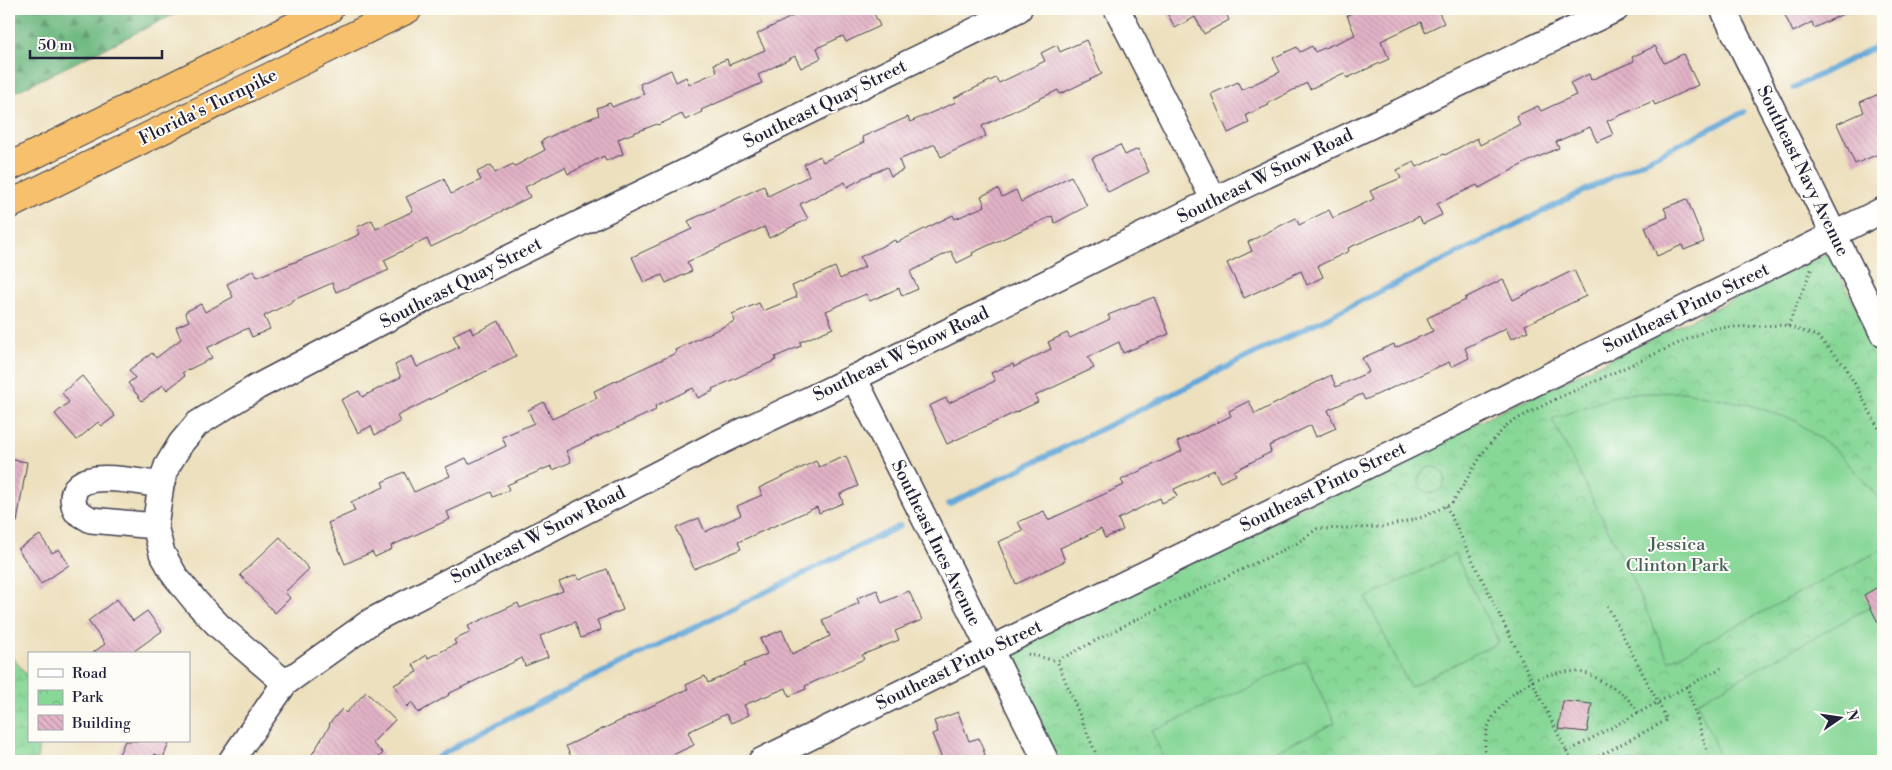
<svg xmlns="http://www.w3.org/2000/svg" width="1892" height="770" font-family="'Libre Bodoni',serif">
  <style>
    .forest { fill: url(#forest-firs); stroke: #486d5e }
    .wetland { fill: url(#wetland-marsh); stroke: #547c69 }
    .park { fill: url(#park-crowns); stroke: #547c69 }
    .garden { fill: url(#garden-dots); stroke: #547c69 }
    .pitch { fill: #87d797; stroke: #547c69 }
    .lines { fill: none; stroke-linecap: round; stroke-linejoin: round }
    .stream { stroke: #64a7d8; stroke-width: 5.5 }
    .building { fill: url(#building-back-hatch) }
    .minor-casing { stroke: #403e4f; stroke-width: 28 }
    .highway-casing { stroke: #403e4f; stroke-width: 30 }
    .path { stroke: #403e4f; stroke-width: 3; stroke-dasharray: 1 4; stroke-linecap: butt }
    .minor { stroke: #fff; stroke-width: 25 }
    .highway { stroke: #f7c06c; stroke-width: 28 }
    .labels { text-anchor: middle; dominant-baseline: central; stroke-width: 4; stroke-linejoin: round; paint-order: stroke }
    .street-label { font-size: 18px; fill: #22223b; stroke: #fdfcf7 }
    .park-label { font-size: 18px; fill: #45615b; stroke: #fdfcf7 }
  </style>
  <defs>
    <pattern id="forest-firs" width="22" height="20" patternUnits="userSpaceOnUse" patternTransform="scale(1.25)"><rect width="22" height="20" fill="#6db880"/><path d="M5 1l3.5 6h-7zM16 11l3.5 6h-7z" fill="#59956a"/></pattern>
    <pattern id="wetland-marsh" width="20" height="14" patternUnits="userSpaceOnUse" patternTransform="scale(1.25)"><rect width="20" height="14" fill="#87d797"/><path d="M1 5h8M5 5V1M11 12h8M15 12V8" fill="none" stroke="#74b883"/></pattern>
    <pattern id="park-crowns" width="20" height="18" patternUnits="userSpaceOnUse" patternTransform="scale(1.25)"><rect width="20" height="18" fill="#87d797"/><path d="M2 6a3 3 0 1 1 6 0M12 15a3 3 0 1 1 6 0" fill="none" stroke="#74b883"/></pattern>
    <pattern id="garden-dots" width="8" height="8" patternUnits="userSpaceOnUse" patternTransform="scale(1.25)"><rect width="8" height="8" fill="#87d797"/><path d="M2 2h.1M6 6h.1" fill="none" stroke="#74b883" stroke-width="1.8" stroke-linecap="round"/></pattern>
    <pattern id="building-back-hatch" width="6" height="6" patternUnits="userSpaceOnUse" patternTransform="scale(1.25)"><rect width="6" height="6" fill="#e2b2c6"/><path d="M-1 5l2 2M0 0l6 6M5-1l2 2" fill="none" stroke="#c299ab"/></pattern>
  </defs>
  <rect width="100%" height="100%" fill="#fdfcf7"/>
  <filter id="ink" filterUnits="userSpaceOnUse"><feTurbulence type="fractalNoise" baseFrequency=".02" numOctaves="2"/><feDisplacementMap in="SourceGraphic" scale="10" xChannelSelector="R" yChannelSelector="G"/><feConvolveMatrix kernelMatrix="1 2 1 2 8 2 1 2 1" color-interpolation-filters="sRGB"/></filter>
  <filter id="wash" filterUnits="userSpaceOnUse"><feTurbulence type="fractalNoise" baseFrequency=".0096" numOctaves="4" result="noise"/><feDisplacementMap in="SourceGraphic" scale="20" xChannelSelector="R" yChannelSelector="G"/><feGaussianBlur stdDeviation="1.12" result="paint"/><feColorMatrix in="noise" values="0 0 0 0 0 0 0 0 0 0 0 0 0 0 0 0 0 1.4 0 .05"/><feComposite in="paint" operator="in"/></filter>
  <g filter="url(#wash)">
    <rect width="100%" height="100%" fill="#ede0be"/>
    <!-- forest -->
    <path class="forest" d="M9,9H185L9,95Z"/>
    <!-- wetland -->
    <path class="wetland" d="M9,653L25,673L29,682V741H39L37,761H9Z"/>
    <!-- park -->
    <path class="park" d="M1829,253L1883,362V761H1055L1001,653Z"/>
    <!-- garden -->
    <circle class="garden" cx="1432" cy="480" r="13"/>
    <!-- pitch -->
    <g class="pitch">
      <path d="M1684,392L1747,404L1794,420L1837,451L1883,503V549L1669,661L1621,555L1552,419L1621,394Z"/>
      <path d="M1455,554L1499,642L1410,687L1366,598Z"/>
      <path d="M1870,607L1883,626V761H1722L1697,702Z"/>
      <path d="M1306,660L1335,723L1256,761H1165L1151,730L1166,725Z"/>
    </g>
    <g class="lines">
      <!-- stream -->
      <g class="stream">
        <path d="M1793,88L1883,43"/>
        <path d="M949,504L1744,112"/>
        <path d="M432,761L473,736L900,526"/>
      </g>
    </g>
    <g id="blocks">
      <!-- building -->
      <g class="building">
        <path d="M807,9H872L880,26L846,42L843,36L817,48L821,58L801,68L795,56L758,75L762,83L701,110L702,112L685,120L682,114L658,125L657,124L618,139L623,154L606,161L604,156L568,174L565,167L525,187L530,197L468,228V229L431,247L427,239L384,260L389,270L336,292L332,283L291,301L292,302L264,316L270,329L252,337L248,328L207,348L212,358L182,373L185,376L167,390L163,385L142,401L128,383L135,378L129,370L152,353L156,358L181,339L176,327L189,321L185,312L201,304L205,312L233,297L227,284L254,270L257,277L335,246L360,234L357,227L372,220L376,229L413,211L406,197L444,179L451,194L481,180L477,172L491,165L495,173L513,164L515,166L545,150L541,141L576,124L599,115L597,108L610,103L612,107L644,94L640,84L671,70L676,82L686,77L689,84L717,72L714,64L727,59L729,65L765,50L757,34Z"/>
        <path d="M1165,9H1224L1229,20L1204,34L1195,17L1175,28Z"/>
        <path d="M1361,9H1447L1439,13L1444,23L1425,32L1421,22L1381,41L1389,59L1347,78L1344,73L1310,89L1307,83L1268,103L1269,105L1246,115L1249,123L1228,133L1211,94L1238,82L1241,90L1280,72L1273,58L1297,47L1300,52L1312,46L1315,52L1355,35L1347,15Z"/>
        <path d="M1782,9H1853L1814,28L1812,22L1793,32Z"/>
        <path d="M1086,40L1102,74L1060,94L1058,90L982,126L986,136L941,157L935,144L899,160L903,170L891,176L887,167L862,178V179L847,187L845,182L800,204L808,219L769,238L764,227L687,262L692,271L666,283L662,275L644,283L632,257L692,229L688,221L764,186L768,196L809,176L804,164L820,156L823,162L864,142L862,137L908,117L910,122L956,102L954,98L996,78L999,83L1045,61L1041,53L1057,45L1060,52Z"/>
        <path d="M1655,46L1664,63L1683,54L1698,85L1655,105L1653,101L1607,121L1613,135L1597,142L1590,127L1556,142L1559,148L1527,162L1479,188L1477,185L1437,204L1442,215L1423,224L1419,217L1348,248L1349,251L1318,266L1323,277L1307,285L1301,271L1244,298L1227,263L1252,251L1248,242L1296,218L1299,225L1329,210L1333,218L1374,199L1370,191L1401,178L1397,170L1414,162L1417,167L1444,154L1445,155L1477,138L1480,145L1520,124L1516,116L1538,106L1541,111L1576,95L1570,83L1589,74L1591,80L1634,61L1632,57Z"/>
        <path d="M1879,94L1883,104V152L1855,164L1837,124L1864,112L1860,102Z"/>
        <path d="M1120,145L1125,155L1138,149L1149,172L1108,192L1092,158Z"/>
        <path d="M1071,176L1087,206L1055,223L1052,216L972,253L973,255L957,263L951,251L910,272L918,289L902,296L899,288L870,301L866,294L826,311L833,328L800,342L801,346L775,357L776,360L712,389L713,391L698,398L693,388L655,406L656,410L566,451L571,462L553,470L551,466L507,485L509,490L493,497L491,492L447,512L450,519L391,546L392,549L375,557L372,552L345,564L328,523L355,511L351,502L384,487L382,482L404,472L414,492L450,476L446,467L466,458L469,464L506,446L502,437L534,423L528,410L544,402L552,419L597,398L594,391L676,353L675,350L735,321L732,314L759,303L763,311L797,297L792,286L835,267L840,279L865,267L860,257L895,240L896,243L953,215L955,219L985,206L981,196L998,189L1002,197L1016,190L1021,202Z"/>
        <path d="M1687,199L1704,242L1684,250L1682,245L1657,256L1645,227L1668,217L1664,208Z"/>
        <path d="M1574,270L1586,296L1525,325L1528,331L1511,339L1506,328L1465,348L1469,358L1451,367L1449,362L1365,400L1362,394L1328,410L1336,428L1316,437L1311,425L1269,446L1271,452L1234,471L1236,475L1220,482L1214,470L1174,489L1177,496L1162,503L1160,498L1118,519L1123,530L1105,538L1101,529L1060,548L1065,561L1016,584L998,542L1023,531L1018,522L1044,511L1048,520L1124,485L1121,480L1182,451L1177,442L1231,416L1229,411L1249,401L1255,414L1331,375L1336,387L1369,372L1362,358L1394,344L1395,348L1433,331L1427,318L1466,300L1465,298L1503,279L1513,300Z"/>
        <path d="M1154,297L1169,334L1123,353L1119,342L1088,357L1094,368L1035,396L1038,402L947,444L929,406L946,398L949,403L995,381L991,373L1013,364L1014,367L1051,349L1048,342L1067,333L1070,338L1110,319L1108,315Z"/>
        <path d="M499,321L516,356L397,416L400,422L375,435L371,426L358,433L341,400L359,391L362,397L401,377L395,365L412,356L417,367L459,347L453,335L470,327L473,334Z"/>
        <path d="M82,376L115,416L102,426L98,422L77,440L55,414L69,402L62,393Z"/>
        <path d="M846,456L858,486L840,494L843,503L819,513L817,507L738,542L741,549L694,569L676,528L699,518L705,532L741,515L737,506L762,495L759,488L816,461L819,467Z"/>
        <path d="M9,459L27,462L17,522H9Z"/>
        <path d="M40,535L52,553L59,549L69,565L41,584L18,549Z"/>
        <path d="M280,537L309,569L285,592L290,598L275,613L240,575Z"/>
        <path d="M607,569L623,610L597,620L601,630L581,638L575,622L540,636L548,657L525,666L522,658L448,694L449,695L418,713L412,702L407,707L394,685L417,672L413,664L427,655L428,658L456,644L454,640L471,632L468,626L518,603L520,608L563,591L559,582L577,575L579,580Z"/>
        <path d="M1883,584V632L1864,595Z"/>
        <path d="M877,590L882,603L909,591L922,620L895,631L899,640L862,655L864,659L805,686L806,689L789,696L786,688L744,705L749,715L731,723L726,714L688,732L694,745L660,761H573L566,746L688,689L686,685L705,676L708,683L745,666L744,664L767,654L760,639L782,630L792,654L830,636L822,620L859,603L857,598Z"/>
        <path d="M117,599L133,621L147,611L162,631L130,654H91L105,644L88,621Z"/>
        <path d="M366,692L395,720L372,743L383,753L375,761H308L330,725L329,724L342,709L346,713Z"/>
        <path d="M1563,701L1592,704L1587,732L1558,729Z"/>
        <path d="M958,712L969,741L979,738L985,755L970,761H943L932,734L938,732L934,721Z"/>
        <path d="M125,741H170L163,758L155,754L152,761H116Z"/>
      </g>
    </g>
  </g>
  <g filter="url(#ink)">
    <use href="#blocks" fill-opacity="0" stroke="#403e4f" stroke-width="1"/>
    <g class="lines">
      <!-- minor casing -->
      <g class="minor-casing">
        <g id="minor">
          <path d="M1117,9L1214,200"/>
          <path d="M1723,9L1883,334"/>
          <path d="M854,378L1046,761"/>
          <path d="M155,526L91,520L76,511C57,462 137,482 161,485"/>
          <path d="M285,683L219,626L197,603L175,576L162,553L155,526L161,485L167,466L181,443L197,424L257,387L427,298L1019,9"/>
          <path d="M231,761L285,683L373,620L712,446L854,378L1214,200L1616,9"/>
          <path d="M761,761L1424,438L1883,210"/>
        </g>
      </g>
      <!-- highway casing -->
      <g class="highway-casing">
        <g id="highway">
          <path d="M9,167L329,9"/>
          <path d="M9,205L408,9"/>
        </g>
      </g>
      <!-- path -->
      <g class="path">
        <path d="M1788,326L1812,268"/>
        <path d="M1446,506L1567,752"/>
        <path d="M1028,654L1057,661"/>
        <path d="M1687,686L1710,761"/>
        <path d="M1099,761L1057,661L1131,622L1296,544L1317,529L1384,527L1423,517L1452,503L1486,448L1509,423L1556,399L1712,328L1784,325L1817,336L1845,366L1883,436"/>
        <path d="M1485,761C1485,750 1484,738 1488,727C1491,718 1499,709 1505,702C1523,681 1556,667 1584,673C1591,674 1598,679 1604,683C1619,690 1630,698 1638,713L1721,668"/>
        <path d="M1572,761L1567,752L1638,713"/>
        <path d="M1590,761L1667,720L1606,603"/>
      </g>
      <!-- minor -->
      <use href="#minor" class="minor"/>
      <!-- highway -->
      <use href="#highway" class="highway"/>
    </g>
  </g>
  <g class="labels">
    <!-- street labels -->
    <g class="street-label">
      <text transform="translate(825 104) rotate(-26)">Southeast Quay Street</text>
      <text transform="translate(208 107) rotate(-26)">Florida's Turnpike</text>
      <text transform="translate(1803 171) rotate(64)">Southeast Navy Avenue</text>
      <text transform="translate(1265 176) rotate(-26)">Southeast W Snow Road</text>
      <text transform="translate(461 283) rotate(-27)">Southeast Quay Street</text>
      <text transform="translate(1686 308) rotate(-26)">Southeast Pinto Street</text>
      <text transform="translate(901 354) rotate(-26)">Southeast W Snow Road</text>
      <text transform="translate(1323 487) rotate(-26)">Southeast Pinto Street</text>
      <text transform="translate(538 535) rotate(-27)">Southeast W Snow Road</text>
      <text transform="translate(936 543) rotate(64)">Southeast Ines Avenue</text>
      <text transform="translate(959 665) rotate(-26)">Southeast Pinto Street</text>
    </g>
    <!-- park labels -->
    <g class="park-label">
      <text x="1677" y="544">Jessica<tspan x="1677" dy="21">Clinton Park</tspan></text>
    </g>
  </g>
  <!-- margin -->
  <rect width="1892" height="770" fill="none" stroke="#fdfcf7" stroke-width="30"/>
  <!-- legend -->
  <rect x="28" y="652" width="162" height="90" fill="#fdfcf7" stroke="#a5a5ac"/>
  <rect x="38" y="669" width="25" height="8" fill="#ffffff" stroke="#a5a5ac"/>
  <text x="72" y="678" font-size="15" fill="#22223b">Road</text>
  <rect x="38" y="690" width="25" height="15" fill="url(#park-crowns)" stroke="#a5a5ac"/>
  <text x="72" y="702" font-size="15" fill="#22223b">Park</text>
  <rect x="38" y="715" width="25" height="15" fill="url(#building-back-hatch)" stroke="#a5a5ac"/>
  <text x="72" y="728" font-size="15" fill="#22223b">Building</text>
  <!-- north arrow -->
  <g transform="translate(1840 718) rotate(77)" stroke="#fdfcf7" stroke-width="4" paint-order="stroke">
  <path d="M0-4L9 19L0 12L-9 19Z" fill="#22223b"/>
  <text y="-8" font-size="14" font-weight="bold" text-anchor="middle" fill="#22223b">N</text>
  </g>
  <!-- scale -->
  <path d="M30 50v8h132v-8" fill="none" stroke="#22223b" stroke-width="2.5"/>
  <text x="38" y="50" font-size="15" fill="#22223b" stroke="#fdfcf7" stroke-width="4" paint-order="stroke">50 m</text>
</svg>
